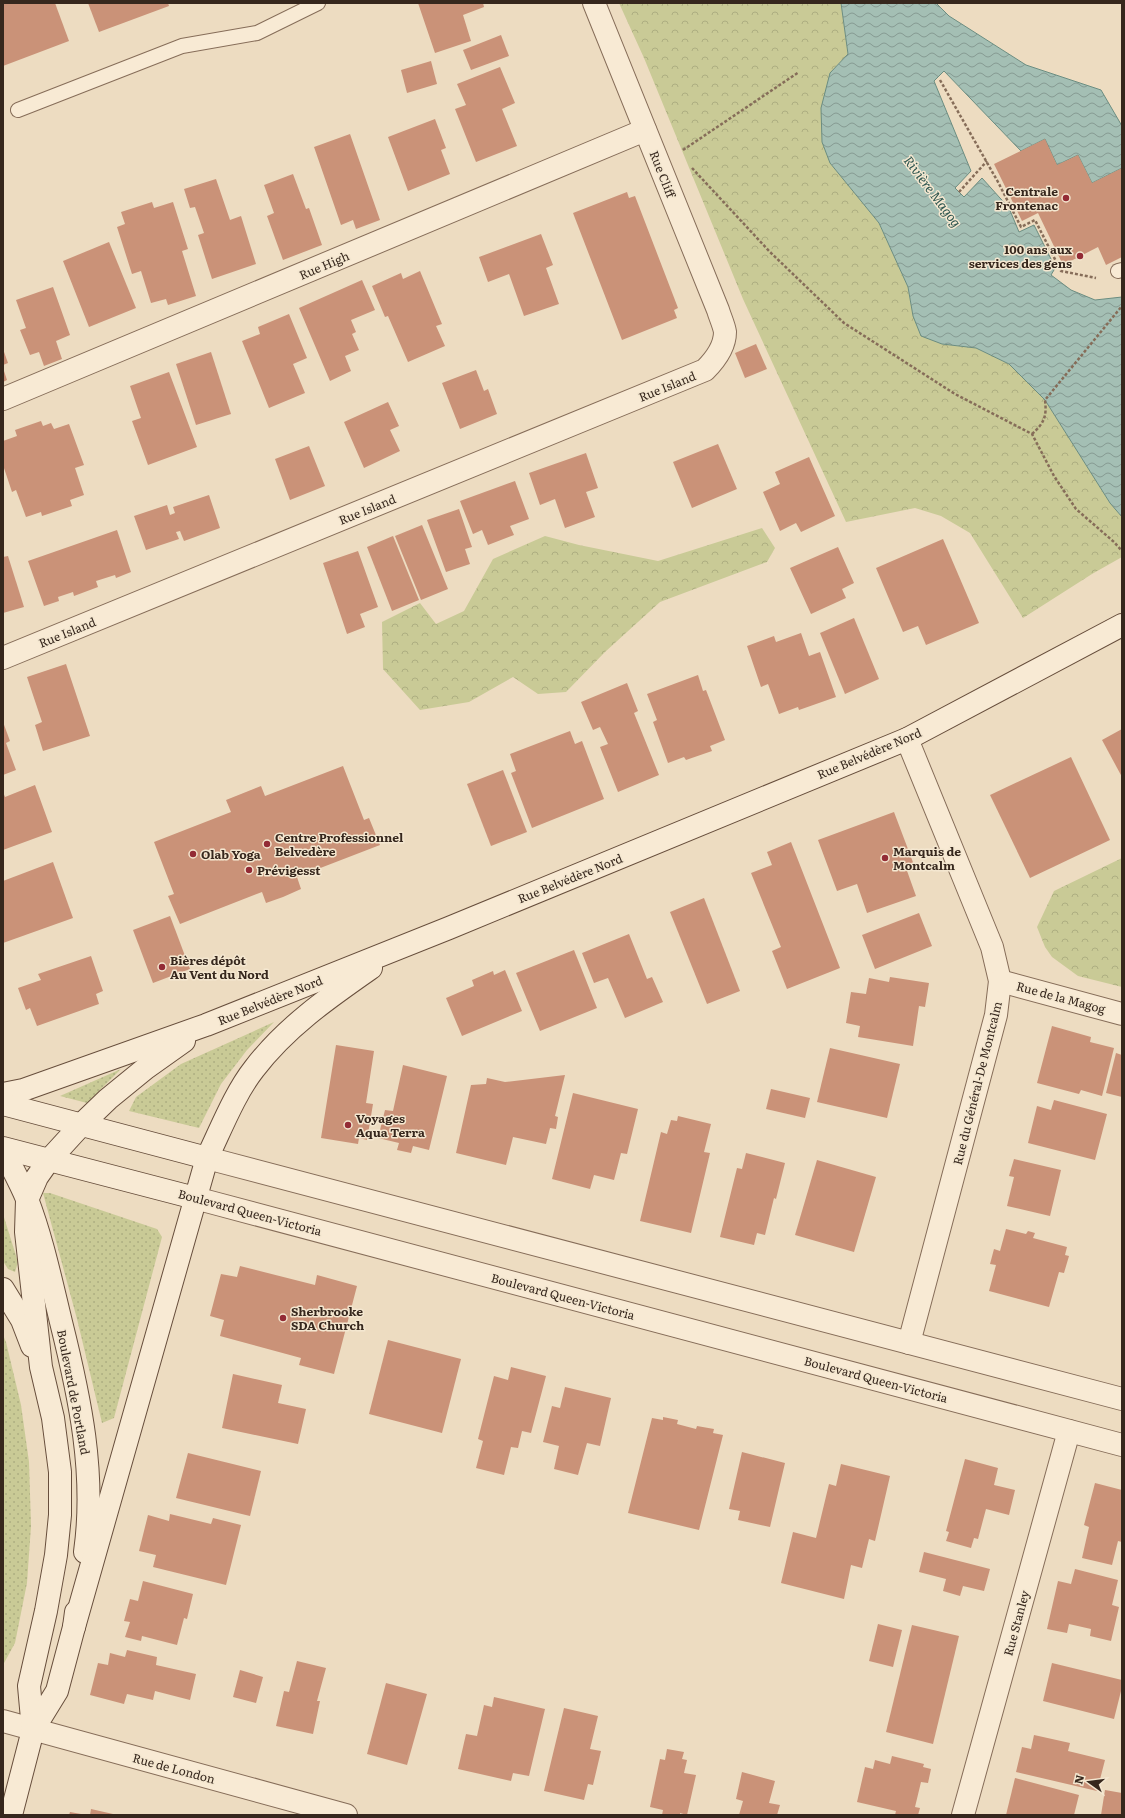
<svg xmlns="http://www.w3.org/2000/svg" width="1125" height="1818" font-family="Literata,serif">
  <style>
    .grass { fill: url(#grass-dots) }
    .forest { fill: url(#forest-crowns) }
    .water { fill: url(#water-waves); stroke: #6b8d81 }
    .building { fill: #ca9278 }
    .lines { fill: none; stroke-linecap: round; stroke-linejoin: round }
    .service-casing { stroke: #866d59; stroke-width: 16 }
    .minor-casing { stroke: #866d59; stroke-width: 24 }
    .tertiary-casing { stroke: #866d59; stroke-width: 24 }
    .secondary-casing { stroke: #674e3c; stroke-width: 24 }
    .path { stroke: #866d59; stroke-width: 2.5; stroke-dasharray: 3 2; stroke-linecap: butt }
    .service { stroke: #f8ead4; stroke-width: 14 }
    .minor { stroke: #f8ead4; stroke-width: 22 }
    .tertiary { stroke: #f8ead4; stroke-width: 22 }
    .secondary { stroke: #f8ead4; stroke-width: 22 }
    .poi-dot { fill: #932b35; stroke: #f4e7d0; stroke-width: 1.5 }
    .labels { text-anchor: middle; dominant-baseline: central; stroke-width: 3; stroke-linejoin: round; paint-order: stroke }
    .street-label { font-size: 12px; fill: #36271d; stroke: #f4e7d0 }
    .poi-label { font-size: 12px; font-weight: bold; fill: #36271d; stroke: #f4e7d0; text-anchor: start }
    .water-label { font-size: 13px; font-style: italic; fill: #2d554f; stroke: #f4e7d0 }
  </style>
  <defs>
    <pattern id="grass-dots" width="8" height="8" patternUnits="userSpaceOnUse"><rect width="8" height="8" fill="#c9ca96"/><path d="M2 2h.1M6 6h.1" fill="none" stroke="#adae81" stroke-width="1.8" stroke-linecap="round"/></pattern>
    <pattern id="forest-crowns" width="20" height="18" patternUnits="userSpaceOnUse"><rect width="20" height="18" fill="#c9ca96"/><path d="M2 6a3 3 0 1 1 6 0M12 15a3 3 0 1 1 6 0" fill="none" stroke="#adae81"/></pattern>
    <pattern id="water-waves" width="16" height="10" patternUnits="userSpaceOnUse"><rect width="16" height="10" fill="#a4bfb4"/><path d="M0 5q4-4 8 0t8 0" fill="none" stroke="#869b92"/></pattern>
  </defs>
  <rect width="100%" height="100%" fill="#eddcc1"/>
  <!-- grass -->
  <g class="grass">
    <path d="M274,1022L247,1050L221,1084L199,1128L129,1111L136,1097L181,1064Z"/>
    <path d="M121,1069L87,1103L60,1096Z"/>
    <path d="M43,1193H50L157,1229L162,1237L114,1418L102,1423L77,1319Z"/>
    <path d="M3,1214L18,1262L15,1272L8,1269L3,1261Z"/>
    <path d="M3,1335L6,1342L21,1405L29,1462L31,1526L27,1583L15,1643L3,1665Z"/>
  </g>
  <!-- forest -->
  <g class="forest">
    <path d="M619,3H841L848,54L830,73V163L879,223L908,287L913,316L942,344L976,348L1009,364L1045,400L1110,503L1122,517V557L1092,574L1023,618L970,533L941,516L915,508L846,522L743,299L644,58Z"/>
    <path d="M762,528L775,548L767,562L660,602L605,652L566,692L538,694L513,677L469,702L420,710L383,669L382,622L420,603L436,624L464,611L493,559L545,536L579,545L658,561Z"/>
    <path d="M1122,858V987L1078,976L1052,957L1045,947L1037,927L1054,891Z"/>
  </g>
  <!-- water -->
  <path class="water" d="M841,3H936L949,16L1026,65L1101,90L1122,126V168L1092,183L1078,155L1057,165L1045,139L1021,151L944,71L934,81L971,171L955,188L964,197L982,178L1009,208L1019,232L1034,225L1054,265V270L1051,275L1071,290L1095,300L1122,297V517L1110,503L1045,400L1009,364L976,348L942,344L921,336L913,316L908,287L879,223L830,163L822,142L821,108L830,73L848,54Z"/>
  <!-- building -->
  <g class="building">
    <path d="M3,3H55L69,41L3,66Z"/>
    <path d="M88,3H168L169,6L99,32Z"/>
    <path d="M418,3H483L484,7L463,15L471,41L435,53Z"/>
    <path d="M501,35L509,56L471,70L463,50Z"/>
    <path d="M431,61L437,84L407,93L401,70Z"/>
    <path d="M500,67L515,103L502,109L517,146L476,162L455,109L466,105L457,84Z"/>
    <path d="M435,119L446,148L441,150L450,174L408,191L388,137Z"/>
    <path d="M350,134L380,220L356,229L353,220L341,225L314,147Z"/>
    <path d="M1045,139L1057,165L1078,155L1092,183L1122,168V257L1106,265L1098,247L1063,265L1038,213L1022,221L994,164Z"/>
    <path d="M293,174L306,209L309,208L322,245L283,260L267,216L274,213L264,185Z"/>
    <path d="M216,179L230,220L241,216L256,264L212,279L198,235L204,233L195,207L190,208L184,189Z"/>
    <path d="M627,192L629,198L635,196L678,308L674,310L677,318L622,340L573,213Z"/>
    <path d="M152,202L154,208L173,202L188,249L182,251L196,296L168,305L166,299L151,303L141,271L132,274L117,227L125,224L121,212Z"/>
    <path d="M541,234L553,265L546,268L559,304L524,316L509,274L488,282L479,257Z"/>
    <path d="M109,242L136,308L89,327L63,261Z"/>
    <path d="M420,271L442,324L436,326L445,346L408,362L388,316L385,317L372,286L401,273L403,279Z"/>
    <path d="M362,280L375,310L351,320L356,332L352,334L359,350L345,356L351,371L330,381L299,308Z"/>
    <path d="M53,287L70,335L56,341L62,359L44,366L39,352L30,355L20,330L26,328L16,300Z"/>
    <path d="M289,314L307,358L293,364L305,393L269,408L242,341L260,334L258,327Z"/>
    <path d="M756,344L767,369L745,378L735,353Z"/>
    <path d="M3,349L8,363L3,365Z"/>
    <path d="M211,352L231,414L196,425L176,364Z"/>
    <path d="M3,368L7,380L3,382Z"/>
    <path d="M476,370L484,391L488,389L497,414L460,429L442,383Z"/>
    <path d="M169,372L197,447L148,465L132,421L141,418L130,386Z"/>
    <path d="M388,402L399,426L390,430L400,451L364,468L344,422Z"/>
    <path d="M41,421L43,426L51,423L54,429L69,424L84,465L75,468L84,495L70,500L72,506L42,516L41,512L26,517L16,490L12,492L3,465V441L17,436L15,430Z"/>
    <path d="M718,444L737,489L692,508L673,462Z"/>
    <path d="M309,446L325,486L290,500L275,459Z"/>
    <path d="M586,453L598,488L586,492L595,517L565,528L555,499L540,505L529,473Z"/>
    <path d="M809,457L835,516L801,532L796,523L780,531L763,492L780,484L775,472Z"/>
    <path d="M515,481L529,519L510,526L514,535L488,545L482,530L473,534L460,501Z"/>
    <path d="M209,495L220,528L184,541L180,531L176,532L179,539L146,550L134,516L167,505L170,515L175,513L173,507Z"/>
    <path d="M459,509L472,547L465,549L470,564L446,572L427,520Z"/>
    <path d="M422,525L448,589L421,600L395,536Z"/>
    <path d="M117,530L131,572L116,578L115,575L96,581L98,587L74,596L73,592L58,597L59,601L44,606L28,561Z"/>
    <path d="M393,536L419,600L392,611L367,547Z"/>
    <path d="M943,539L979,623L926,645L918,626L903,632L876,568Z"/>
    <path d="M838,547L854,583L842,589L846,598L811,614L790,568Z"/>
    <path d="M358,551L378,607L360,614L365,627L347,634L323,563Z"/>
    <path d="M8,556L24,607L3,613V557Z"/>
    <path d="M854,618L879,679L845,694L820,633Z"/>
    <path d="M801,633L809,656L820,652L836,697L799,710L798,707L779,714L768,684L761,687L747,646L774,636L776,642Z"/>
    <path d="M66,664L90,736L43,751L35,725L42,722L27,677Z"/>
    <path d="M698,675L703,691L706,690L725,740L710,746L712,751L686,760L684,757L668,763L653,722L657,720L647,694Z"/>
    <path d="M627,683L638,711L634,713L659,775L618,792L600,747L608,744L600,727L593,730L581,702Z"/>
    <path d="M3,722L10,741L6,743L16,770L3,775Z"/>
    <path d="M1122,729V777L1102,740Z"/>
    <path d="M570,731L575,744L582,741L604,799L532,828L511,773L516,771L510,754Z"/>
    <path d="M1071,757L1110,840L1030,878L990,795Z"/>
    <path d="M343,766L364,820L369,818L380,845L297,877L301,889L283,897L266,903L262,892L180,924L168,896L174,894L154,842L231,812L226,800L261,786L265,796Z"/>
    <path d="M503,770L527,832L491,846L467,784Z"/>
    <path d="M35,785L52,832L3,850V792L5,797Z"/>
    <path d="M894,812L914,865L906,868L916,896L867,913L857,884L837,891L818,840Z"/>
    <path d="M791,842L840,968L787,989L772,951L781,947L751,873L772,865L767,852Z"/>
    <path d="M53,862L73,918L3,943V881Z"/>
    <path d="M704,898L740,991L707,1004L670,912Z"/>
    <path d="M919,913L932,946L875,969L862,935Z"/>
    <path d="M170,916L190,969L153,983L133,930Z"/>
    <path d="M629,934L647,979L652,977L663,1002L625,1018L608,978L594,983L582,953Z"/>
    <path d="M574,950L597,1008L540,1031L516,973Z"/>
    <path d="M91,956L103,991L96,994L99,1004L37,1026L30,1008L26,1010L18,988L41,980L38,974Z"/>
    <path d="M505,970L522,1011L462,1036L446,998L474,986L472,980L493,971L494,975Z"/>
    <path d="M890,977L929,983L925,1007L919,1006L913,1046L858,1037L860,1026L846,1023L851,992L866,994L869,978L889,982Z"/>
    <path d="M1052,1026L1091,1037L1090,1042L1114,1048L1102,1096L1081,1090L1079,1094L1037,1083Z"/>
    <path d="M336,1045L374,1051L366,1103L373,1104L367,1140L359,1138L358,1144L321,1138Z"/>
    <path d="M830,1048L900,1064L887,1118L817,1102Z"/>
    <path d="M1116,1053L1122,1055V1097L1106,1093Z"/>
    <path d="M403,1065L447,1076L429,1150L413,1146L411,1153L397,1150L399,1143L378,1138L385,1110L393,1111Z"/>
    <path d="M565,1075L555,1116L558,1117L556,1129L550,1128L546,1144L513,1137L506,1165L456,1153L471,1085L486,1084L487,1078L505,1082Z"/>
    <path d="M771,1089L810,1098L805,1118L766,1109Z"/>
    <path d="M573,1093L638,1109L627,1154L621,1153L614,1180L594,1175L590,1189L552,1179Z"/>
    <path d="M1054,1100L1107,1114L1095,1160L1028,1143L1037,1106L1051,1110Z"/>
    <path d="M678,1116L711,1124L704,1152L710,1153L691,1233L640,1221L661,1132L667,1134L671,1120L677,1121Z"/>
    <path d="M746,1153L785,1163L776,1199L774,1198L765,1235L757,1233L754,1245L720,1237L737,1168L742,1169Z"/>
    <path d="M1014,1159L1061,1170L1050,1216L1007,1206L1014,1177L1009,1176Z"/>
    <path d="M817,1160L876,1177L854,1252L795,1235Z"/>
    <path d="M1006,1229L1026,1234L1028,1231L1035,1233L1033,1238L1067,1247L1065,1255L1069,1256L1064,1273L1059,1272L1049,1307L989,1291L996,1265L990,1264L994,1249L1000,1251Z"/>
    <path d="M240,1266L315,1285L317,1275L357,1286L334,1374L299,1365L301,1358L220,1336L224,1320L210,1316L221,1274L237,1277Z"/>
    <path d="M388,1340L461,1359L442,1433L369,1414Z"/>
    <path d="M511,1367L546,1376L531,1433L522,1431L518,1448L511,1447L504,1475L476,1468L483,1441L478,1439L494,1376L508,1380Z"/>
    <path d="M233,1374L282,1385L278,1403L306,1409L298,1444L222,1428Z"/>
    <path d="M565,1387L611,1398L600,1446L587,1443L578,1475L554,1469L559,1446L543,1442L552,1406L560,1408Z"/>
    <path d="M663,1417L678,1420L677,1424L696,1429L697,1426L714,1429L713,1433L723,1435L699,1530L628,1513L652,1418L663,1420Z"/>
    <path d="M742,1452L785,1463L770,1527L738,1520L740,1511L729,1509Z"/>
    <path d="M188,1453L261,1471L250,1516L176,1498Z"/>
    <path d="M965,1459L998,1468L994,1485L1015,1490L1009,1515L986,1509L978,1539L974,1538L971,1548L946,1541L949,1532L946,1531Z"/>
    <path d="M841,1464L890,1476L875,1541L869,1539L862,1568L851,1565L844,1599L781,1583L793,1532L816,1538L829,1484L836,1486Z"/>
    <path d="M1095,1483L1122,1490V1542L1118,1541L1112,1565L1082,1558L1089,1527L1084,1525Z"/>
    <path d="M170,1514L211,1524L213,1518L241,1525L226,1585L153,1567L156,1555L139,1551L148,1515L169,1521Z"/>
    <path d="M924,1552L990,1569L984,1591L963,1586L960,1596L943,1591L946,1579L919,1572Z"/>
    <path d="M1075,1569L1118,1580L1112,1605L1119,1607L1111,1641L1090,1636L1091,1629L1069,1624L1067,1633L1047,1629L1058,1581L1071,1584Z"/>
    <path d="M143,1581L193,1594L187,1619L184,1618L177,1645L142,1636L141,1641L125,1637L130,1622L124,1621L130,1599L138,1601Z"/>
    <path d="M878,1624L902,1630L893,1667L869,1661Z"/>
    <path d="M912,1625L959,1636L933,1744L886,1732Z"/>
    <path d="M127,1650L157,1657L156,1665L196,1674L190,1700L155,1691L153,1700L127,1694L124,1704L90,1695L98,1663L108,1665L110,1653L125,1657Z"/>
    <path d="M297,1661L326,1668L317,1701H320L313,1734L276,1726L284,1691L289,1692Z"/>
    <path d="M1052,1663L1122,1680V1687L1114,1719L1043,1701Z"/>
    <path d="M240,1670L263,1677L256,1703L233,1697Z"/>
    <path d="M386,1683L427,1694L407,1765L367,1754Z"/>
    <path d="M494,1697L545,1709L529,1776L513,1773L511,1781L458,1769L466,1734L477,1736L484,1705L492,1707Z"/>
    <path d="M564,1708L598,1716L590,1749L601,1751L593,1785L588,1784L584,1800L544,1791Z"/>
    <path d="M1034,1735L1070,1743L1068,1751L1105,1760L1097,1791L1016,1772L1022,1747L1031,1749Z"/>
    <path d="M667,1749L684,1752L682,1759L687,1760L684,1773L696,1775L687,1815L680,1813V1815H662L663,1810L650,1807L660,1759L665,1760Z"/>
    <path d="M892,1756L924,1764L923,1767L931,1769L928,1783L921,1782L915,1807L920,1808L918,1815H895L896,1811L857,1802L865,1767L873,1769L875,1760L890,1764Z"/>
    <path d="M742,1772L775,1781L769,1803L780,1805L777,1815H739L743,1801L736,1799Z"/>
    <path d="M1015,1778L1079,1795L1074,1815H1006Z"/>
    <path d="M1105,1790L1122,1793V1815H1101Z"/>
    <path d="M91,1809L113,1814V1815H90Z"/>
    <path d="M70,1812L81,1814V1815H69Z"/>
  </g>
  <g class="lines">
    <!-- service casing -->
    <g class="service-casing">
      <g id="service">
        <path d="M18,110L182,46L257,33L318,3"/>
        <path d="M1118,271L1122,270"/>
      </g>
    </g>
    <!-- minor casing -->
    <g class="minor-casing">
      <g id="minor">
        <path d="M3,399L645,130"/>
        <path d="M3,658L705,370C715,360 725,347 725,332C724,325 720,317 718,310L594,3"/>
        <path d="M907,739L992,947L1000,981L996,1015L909,1343"/>
        <path d="M1000,981L1122,1014"/>
        <path d="M3,1721L346,1815"/>
        <path d="M963,1815L1069,1431"/>
      </g>
    </g>
    <!-- tertiary casing -->
    <g class="tertiary-casing">
      <g id="tertiary">
        <path d="M207,1158L1122,1399"/>
        <path d="M195,1198L1122,1445"/>
      </g>
    </g>
    <!-- secondary casing -->
    <g class="secondary-casing">
      <g id="secondary">
        <path d="M3,1094L23,1090L206,1025L449,928L907,739L1122,625"/>
        <path d="M3,1104L207,1158"/>
        <path d="M3,1148L195,1198"/>
        <path d="M3,1150C11,1166 20,1182 27,1199C42,1238 51,1281 61,1322C80,1398 96,1474 85,1552"/>
        <path d="M3,1289L22,1320L32,1346"/>
        <path d="M74,1627L207,1158C221,1129 235,1093 254,1069C286,1027 328,998 371,968"/>
        <path d="M33,1730L29,1686L46,1611L56,1555L60,1515V1472L53,1418L41,1367L26,1232L27,1200L37,1177L49,1160L82,1124L108,1099L146,1068L184,1041"/>
        <path d="M11,1815L33,1730L57,1691L74,1627L76,1612"/>
      </g>
    </g>
    <!-- path -->
    <g class="path">
      <path d="M940,80L998,182L1021,227L1035,220L1061,271L1096,278"/>
      <path d="M683,150L799,72"/>
      <path d="M692,168L770,252L844,323L955,394L1032,434L1054,476L1076,509L1114,542L1122,551"/>
      <path d="M959,192L987,161"/>
      <path d="M1032,434C1044,423 1047,417 1045,400L1122,306"/>
    </g>
    <!-- service -->
    <use href="#service" class="service"/>
    <!-- minor -->
    <use href="#minor" class="minor"/>
    <!-- tertiary -->
    <use href="#tertiary" class="tertiary"/>
    <!-- secondary -->
    <use href="#secondary" class="secondary"/>
  </g>
  <!-- markers -->
  <g class="poi-dot">
    <circle cx="1066" cy="198" r="4"/>
    <circle cx="1080" cy="256" r="4"/>
    <circle cx="267" cy="844" r="4"/>
    <circle cx="193" cy="854" r="4"/>
    <circle cx="885" cy="858" r="4"/>
    <circle cx="249" cy="870" r="4"/>
    <circle cx="162" cy="967" r="4"/>
    <circle cx="348" cy="1125" r="4"/>
    <circle cx="283" cy="1318" r="4"/>
  </g>
  <g class="labels">
    <!-- street labels -->
    <g class="street-label">
      <text transform="translate(663 174) rotate(68)">Rue Cliff</text>
      <text transform="translate(324 265) rotate(-23)">Rue High</text>
      <text transform="translate(667 386) rotate(-22)">Rue Island</text>
      <text transform="translate(367 509) rotate(-22)">Rue Island</text>
      <text transform="translate(67 632) rotate(-22)">Rue Island</text>
      <text transform="translate(869 753) rotate(-23)">Rue Belvédère Nord</text>
      <text transform="translate(570 878) rotate(-22)">Rue Belvédère Nord</text>
      <text transform="translate(1061 997) rotate(15)">Rue de la Magog</text>
      <text transform="translate(270 1000) rotate(-22)">Rue Belvédère Nord</text>
      <text transform="translate(977 1083) rotate(-76)">Rue du Général-De Montcalm</text>
      <text transform="translate(250 1212) rotate(15)">Boulevard Queen-Victoria</text>
      <text transform="translate(563 1296) rotate(15)">Boulevard Queen-Victoria</text>
      <text transform="translate(876 1379) rotate(15)">Boulevard Queen-Victoria</text>
      <text transform="translate(74 1392) rotate(79)">Boulevard de Portland</text>
      <text transform="translate(1016 1623) rotate(-75)">Rue Stanley</text>
      <text transform="translate(174 1768) rotate(15)">Rue de London</text>
    </g>
    <!-- poi labels -->
    <g class="poi-label">
      <text x="1058" y="191" text-anchor="end">Centrale<tspan x="1058" dy="14">Frontenac</tspan></text>
      <text x="1072" y="249" text-anchor="end">100 ans aux<tspan x="1072" dy="14">services des gens</tspan></text>
      <text x="275" y="837">Centre Professionnel<tspan x="275" dy="14">Belvedère</tspan></text>
      <text x="893" y="851">Marquis de<tspan x="893" dy="14">Montcalm</tspan></text>
      <text x="201" y="854">Olab Yoga</text>
      <text x="257" y="870">Prévigesst</text>
      <text x="170" y="960">Bières dépôt<tspan x="170" dy="14">Au Vent du Nord</tspan></text>
      <text x="356" y="1118">Voyages<tspan x="356" dy="14">Aqua Terra</tspan></text>
      <text x="291" y="1311">Sherbrooke<tspan x="291" dy="14">SDA Church</tspan></text>
    </g>
    <!-- water labels -->
    <g class="water-label">
      <text transform="translate(933 191) rotate(53)">Rivière Magog</text>
    </g>
  </g>
  <!-- border -->
  <rect width="1125" height="1818" fill="none" stroke="#36271d" stroke-width="8"/>
  <!-- north arrow -->
  <g transform="translate(1089 1782) rotate(284)" stroke="#f4e7d0" stroke-width="3" paint-order="stroke">
  <path d="M0-3L7 15L0 10L-7 15Z" fill="#36271d"/>
  <text y="-6" font-size="11" font-weight="bold" text-anchor="middle" fill="#36271d">N</text>
  </g>
</svg>
